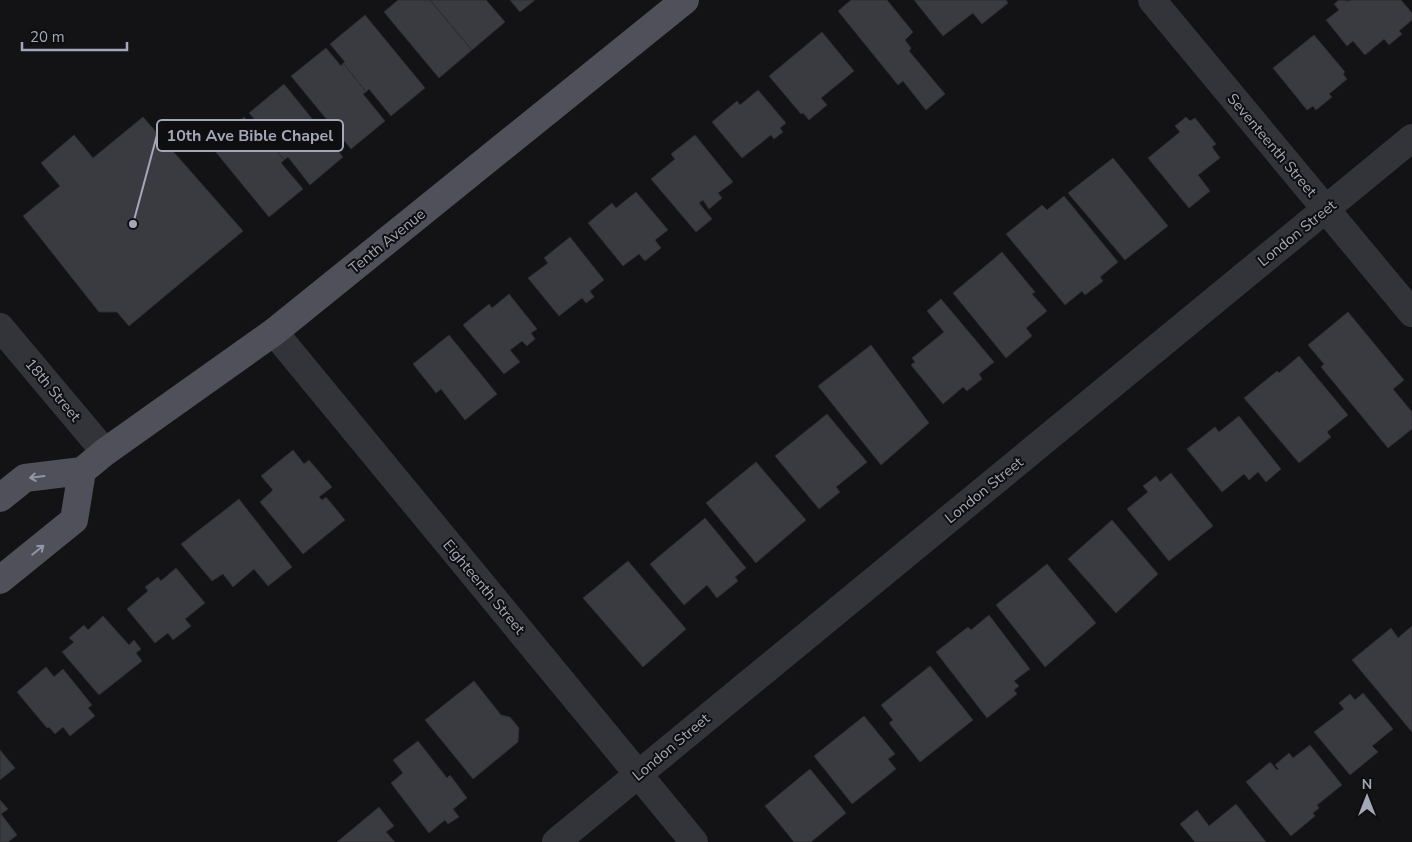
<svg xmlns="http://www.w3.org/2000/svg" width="1412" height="842" font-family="'Nunito Sans',sans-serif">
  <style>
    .building { fill: #3a3b40; stroke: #2d2c31 }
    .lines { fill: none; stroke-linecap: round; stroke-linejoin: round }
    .minor { stroke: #33343a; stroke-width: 28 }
    .major { stroke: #4f5059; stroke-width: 28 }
    .oneway { stroke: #9296a4 }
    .labels { text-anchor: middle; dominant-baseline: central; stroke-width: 4; stroke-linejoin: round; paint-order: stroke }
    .street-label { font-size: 15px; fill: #a3a7b7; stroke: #0e0e10 }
    .leader { fill: none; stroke: #a3a7b7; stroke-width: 2 }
    .callout-dot { fill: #a3a7b7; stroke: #0e0e10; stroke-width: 2 }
    .callout { fill: #0e0e10; stroke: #a3a7b7; stroke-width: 2 }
    .callout-label { font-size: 16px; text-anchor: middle; font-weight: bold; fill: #a3a7b7 }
  </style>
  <rect width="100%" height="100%" fill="#131315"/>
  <!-- building -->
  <g class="building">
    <path d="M398,0H430L472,50L439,78L384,12Z"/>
    <path d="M430,0H486L505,22L472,50Z"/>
    <path d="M510,0H535L520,12Z"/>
    <path d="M851,0H887L913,32L905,40L911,48L909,51L945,94L926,110L903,81L898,85L838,11Z"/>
    <path d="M914,0H1006L1008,3L982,24L973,13L943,36Z"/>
    <path d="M1339,0L1349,1L1351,0H1401L1412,13V20L1399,31L1402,34L1389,45L1384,39L1365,55L1353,41L1347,46L1326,20L1339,10L1334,4Z"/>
    <path d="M365,15L425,88L391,116L369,89L366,92L343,63L345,62L330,44Z"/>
    <path d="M822,32L854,71L821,98L827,105L809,120L803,113L801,114L769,76Z"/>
    <path d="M1314,35L1345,72L1343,74L1347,79L1329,94L1332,97L1316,110L1313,106L1307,110L1273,68Z"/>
    <path d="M326,48L341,66L343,63L366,92L363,94L385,121L351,149L291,76Z"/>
    <path d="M284,84L343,157L310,185L288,157L284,160L261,132L264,130L249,113Z"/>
    <path d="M758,90L786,123L780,128L783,132L774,139L771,135L742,158L712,122L737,101L740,105Z"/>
    <path d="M143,117L243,231L129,326L117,312H99L23,216L60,186L41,163L74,135L93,158Z"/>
    <path d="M244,117L259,135L261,132L284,160L281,163L303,189L269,217L210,145Z"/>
    <path d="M1186,117L1190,121L1195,118L1216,144L1212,147L1220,158L1198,175L1210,191L1189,208L1148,158L1180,132L1175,126Z"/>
    <path d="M695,135L733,182L718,193L722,198L709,209L703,200L699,203L712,219L696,232L651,179L675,159L671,154Z"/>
    <path d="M1113,158L1168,226L1125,260L1068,193Z"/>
    <path d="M636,192L668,230L655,240L661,248L645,261L639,254L623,266L588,223L612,203L616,208Z"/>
    <path d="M1064,196L1118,262L1100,277L1103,281L1085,295L1082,291L1065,305L1006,234L1042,205L1047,210Z"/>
    <path d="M570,237L604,280L590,291L594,297L586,303L582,298L559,316L528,278L548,263L544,258Z"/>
    <path d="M1002,252L1035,292L1032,294L1047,311L1026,328L1032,336L1006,358L953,293Z"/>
    <path d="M509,294L537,329L531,333L535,339L527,346L522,341L510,350L520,362L504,374L463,325L489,304L492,308Z"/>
    <path d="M941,299L994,362L979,374L982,379L967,391L963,387L943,404L911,365L915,362L912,358L944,332L927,311Z"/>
    <path d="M1348,312L1404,380L1393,389L1412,412V429L1388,448L1321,367L1324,364L1308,345Z"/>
    <path d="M449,335L497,394L465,420L441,389L436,393L413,364Z"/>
    <path d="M871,345L929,423L881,465L818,386Z"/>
    <path d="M1299,356L1348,415L1327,432L1331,437L1299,463L1244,398L1277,371L1279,373Z"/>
    <path d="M827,414L867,462L836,487L840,492L819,509L775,456Z"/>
    <path d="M1239,416L1281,469L1266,482L1258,472L1249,480L1244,474L1222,492L1187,449L1215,427L1219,432Z"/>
    <path d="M293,450L304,464L309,460L332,487L319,497L322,500L326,497L345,520L303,554L260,502L273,490L261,476Z"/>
    <path d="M756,462L806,520L756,563L706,503Z"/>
    <path d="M1171,473L1213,526L1169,561L1127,509L1148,492L1143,486L1156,476L1160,482Z"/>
    <path d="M239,499L292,567L268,586L254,569L233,587L223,574L212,581L181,544Z"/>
    <path d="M705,518L746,568L735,577L738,581L717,598L707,585L684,605L650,564Z"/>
    <path d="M1112,520L1158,574L1116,613L1068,559Z"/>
    <path d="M628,561L686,629L643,667L583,598Z"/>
    <path d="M1047,564L1096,623L1045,667L996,605Z"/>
    <path d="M176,568L205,603L185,619L191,626L173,640L168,633L155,643L127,609L148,591L145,587L158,577L161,581Z"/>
    <path d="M989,615L1030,669L1014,681L1019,686L1014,690L1017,694L987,718L936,652L968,627L971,630Z"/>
    <path d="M103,616L129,645L134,640L141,649L136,653L142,661L99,695L62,652L74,642L69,638L84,625L88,630Z"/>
    <path d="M1412,626V732L1352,660L1391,628L1398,638Z"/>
    <path d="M930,666L973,720L920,762L889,723L893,720L881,705Z"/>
    <path d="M46,667L54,677L63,669L92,705L88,708L95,716L70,736L63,727L55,734L49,727L47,728L17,692Z"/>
    <path d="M474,681L501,715L510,717L519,728L518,742L473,779L425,720Z"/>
    <path d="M1363,693L1393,729L1372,746L1378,752L1350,775L1314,732L1344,709L1339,703L1350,694L1355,700Z"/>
    <path d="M864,716L895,754L888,759L896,769L852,804L814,756Z"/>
    <path d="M418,741L447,778L450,775L467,798L453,809L459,817L448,824L445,820L429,833L391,783L403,773L393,760Z"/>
    <path d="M1310,745L1342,785L1317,805L1319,808L1313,813L1315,816L1291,836L1246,782L1270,762L1277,770L1279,769L1275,765L1289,753L1293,758Z"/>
    <path d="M0,750L15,768L0,780Z"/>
    <path d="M810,769L846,813L811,842H794L765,806Z"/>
    <path d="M0,800L8,809L1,814L17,835L8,842H0Z"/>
    <path d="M1236,804L1266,842H1195L1180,824L1197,810L1209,826Z"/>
    <path d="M379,807L394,826L386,832L395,842H337Z"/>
  </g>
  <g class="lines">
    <!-- minor -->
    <g class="minor">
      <path d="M1152,0L1412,313"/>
      <path d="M0,327L105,452"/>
      <path d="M274,332L694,842"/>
      <path d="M556,842L1412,138"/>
    </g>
    <!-- major -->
    <g class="major">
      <path d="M0,498L25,478L82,471L105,452L274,332L685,0"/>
      <path d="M0,580L74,520L82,471"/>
    </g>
  </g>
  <!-- one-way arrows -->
  <defs><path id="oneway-shaft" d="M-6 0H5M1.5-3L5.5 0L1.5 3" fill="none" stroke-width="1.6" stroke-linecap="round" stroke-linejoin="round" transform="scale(1.25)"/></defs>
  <g class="oneway">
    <use href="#oneway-shaft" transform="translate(37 477) rotate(173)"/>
    <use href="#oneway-shaft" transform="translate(38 550) rotate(-39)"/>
  </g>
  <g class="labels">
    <!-- street labels -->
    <g class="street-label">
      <text transform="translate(1272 145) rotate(50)">Seventeenth Street</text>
      <text transform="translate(1297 233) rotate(-39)">London Street</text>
      <text transform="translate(387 241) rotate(-39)">Tenth Avenue</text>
      <text transform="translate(53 390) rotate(50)">18th Street</text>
      <text transform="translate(984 490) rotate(-39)">London Street</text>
      <text transform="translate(484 587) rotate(50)">Eighteenth Street</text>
      <text transform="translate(671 747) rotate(-40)">London Street</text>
    </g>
  </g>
  <!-- callouts -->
  <path class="leader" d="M133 224L157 135"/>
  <circle class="callout-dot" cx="133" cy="224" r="5"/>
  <rect class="callout" x="157" y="120" width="186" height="31" rx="5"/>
  <g class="callout-label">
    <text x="250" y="141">10th Ave Bible Chapel</text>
  </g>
  <!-- north arrow -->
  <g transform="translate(1367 797)" stroke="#0e0e10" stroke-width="4" paint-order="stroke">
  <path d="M0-4L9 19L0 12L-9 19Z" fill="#a3a7b7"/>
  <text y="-8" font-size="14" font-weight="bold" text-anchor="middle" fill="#a3a7b7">N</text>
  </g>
  <!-- scale -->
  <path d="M22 42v8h105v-8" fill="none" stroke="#a3a7b7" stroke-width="2.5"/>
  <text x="30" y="42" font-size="15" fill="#a3a7b7" stroke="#0e0e10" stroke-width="4" paint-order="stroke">20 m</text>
</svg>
